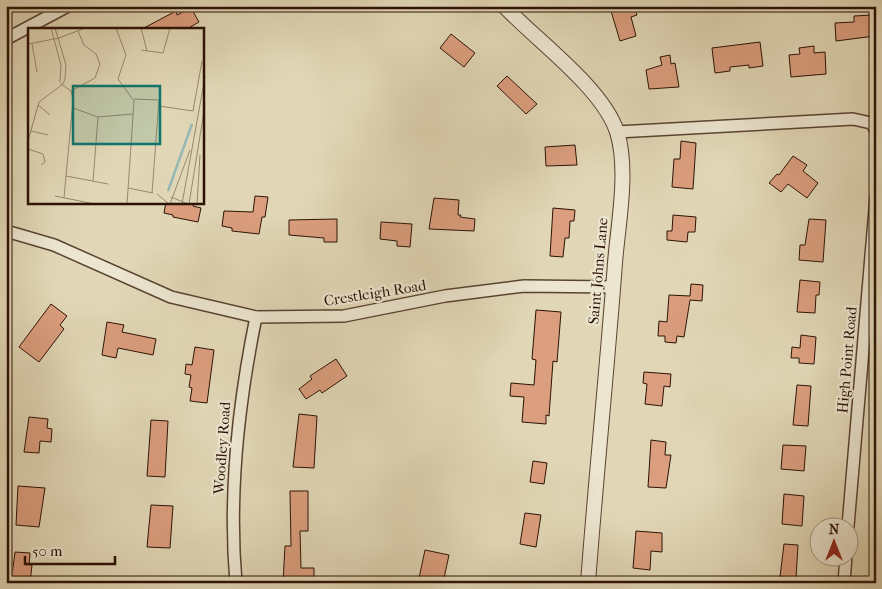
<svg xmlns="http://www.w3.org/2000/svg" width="882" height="589" font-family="'IM FELL French Canon',serif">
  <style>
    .building { fill: #db9e7e; stroke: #2c1205 }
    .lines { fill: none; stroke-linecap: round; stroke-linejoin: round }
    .minor-casing { stroke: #594331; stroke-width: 14 }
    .tertiary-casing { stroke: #594331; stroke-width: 16 }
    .minor { stroke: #ece5d0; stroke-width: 11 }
    .tertiary { stroke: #ece5d0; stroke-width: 14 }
    .labels { text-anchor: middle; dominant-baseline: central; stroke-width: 4.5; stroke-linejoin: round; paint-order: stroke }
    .street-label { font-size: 15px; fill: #2c1205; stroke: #ece5d0 }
    .inset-river { fill: none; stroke: #96b8b5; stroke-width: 2.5 }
    .inset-road { fill: none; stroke: #99886f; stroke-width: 1 }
    .view { fill: #0f766e; fill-opacity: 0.15; stroke: #0f766e; stroke-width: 2.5 }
    .inset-edge { fill: none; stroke: #2c1205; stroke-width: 2.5 }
  </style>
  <rect width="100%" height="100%" fill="#e1d7b6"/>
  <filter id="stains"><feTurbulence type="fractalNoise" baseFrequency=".004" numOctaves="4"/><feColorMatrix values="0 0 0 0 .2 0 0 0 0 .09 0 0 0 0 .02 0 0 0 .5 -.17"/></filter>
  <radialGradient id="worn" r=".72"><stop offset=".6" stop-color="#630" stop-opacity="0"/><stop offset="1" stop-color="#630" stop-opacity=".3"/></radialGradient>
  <!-- building -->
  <g class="building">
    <path d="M627,6H634L637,15L631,17L636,36L620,41L611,11Z"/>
    <path d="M191,8L199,22L187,29H142L176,11L177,15Z"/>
    <path d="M873,15L875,36L836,41L835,23L854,22V16Z"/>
    <path d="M451,34L475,53L464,67L440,48Z"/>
    <path d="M760,42L763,66L749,68V65L730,67V71L715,73L712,48Z"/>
    <path d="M814,46V53L825,52L826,74L791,77L789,55L800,54L799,48Z"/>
    <path d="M670,55L671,64L675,63L679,87L649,89L646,70L662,65L660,57Z"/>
    <path d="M507,76L537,104L526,114L497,86Z"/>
    <path d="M681,141L696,143L693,189L672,187L674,159H680Z"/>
    <path d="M575,145L577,165L546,166L545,147Z"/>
    <path d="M793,156L807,165L803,171L818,183L807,198L788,184L781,192L769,183L777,174L779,175Z"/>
    <path d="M255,196L268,197L265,217H262L259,234L232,231V228L222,226L224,211L253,212Z"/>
    <path d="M434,198L459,200L458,215H461L460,217L475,219L474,231L429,229Z"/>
    <path d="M166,202H194L193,206L201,208L198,222L173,217V215L164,213Z"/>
    <path d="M553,208L575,210L574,221H570L569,238H565L563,257L550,256Z"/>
    <path d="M673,215L696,217L695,232H688L687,242L667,240V231H672Z"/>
    <path d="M337,219V242H324V238L289,235V220Z"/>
    <path d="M809,219L826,220L823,262L799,260L800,245H805Z"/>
    <path d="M381,222L412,224L410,247L397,246V241L380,239Z"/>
    <path d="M800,280L820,282L819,295H816L815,313L797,312Z"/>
    <path d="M691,284L703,285L702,301L690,300L684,337L677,336L676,343L665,342V336H658L659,321L667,322L669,295L690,296Z"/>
    <path d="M51,304L67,316L60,325L64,329L39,362L19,347Z"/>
    <path d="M536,310L561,312L557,362L553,361L549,416L546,415V424L522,422L524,397L510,396L511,383L534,385L536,360L532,359Z"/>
    <path d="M107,322L124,325L122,332L156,339L153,355L118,348L116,358L102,355Z"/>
    <path d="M801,335L816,337L814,364L799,363V358H791L792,347L800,348Z"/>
    <path d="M195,347L214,350L207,403L190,401L192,388L189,387L191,375L185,374L186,364L192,365Z"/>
    <path d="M336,359L347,376L322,393L320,390L306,399L299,389L312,379L310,376Z"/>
    <path d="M644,372L671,374L670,387L664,386L662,406L645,404L647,384L643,383Z"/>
    <path d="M797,385L811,386L808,426L793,425Z"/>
    <path d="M299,414L317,416L314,468L293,467Z"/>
    <path d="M29,417L48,419L47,428L52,429L51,442L40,441L39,453L24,452Z"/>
    <path d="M151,420L168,421L165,477L147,476Z"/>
    <path d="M651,440L666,442L665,455H671L666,488L648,487Z"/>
    <path d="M783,445L806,446L804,471L781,469Z"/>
    <path d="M533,461L547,463L544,484L530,482Z"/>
    <path d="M18,486L45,488L39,527L16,525Z"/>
    <path d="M290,491H308V531H300L301,568H314V583H283L285,546H291Z"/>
    <path d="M784,494L804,496L802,526L782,524Z"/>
    <path d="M151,505L173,506L170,548L147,547Z"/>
    <path d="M525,513L541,515L536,547L520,544Z"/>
    <path d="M636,531L662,533V552L651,551L650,570L633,568Z"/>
    <path d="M784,544L798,545L796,578L780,577Z"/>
    <path d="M425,550L449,555L443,583L419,578Z"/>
    <path d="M15,552L30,553L29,565H32L30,583H11Z"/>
  </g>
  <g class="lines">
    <!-- minor casing -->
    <g class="minor-casing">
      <g id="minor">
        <path d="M6,39L68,6"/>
        <path d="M617,132L853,119L871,123L876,130"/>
        <path d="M6,231L54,245L171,297L256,317L344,316L445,296L524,286L614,287"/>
        <path d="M848,526L876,197"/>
        <path d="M236,583C228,493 238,405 256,317"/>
        <path d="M844,583L846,556"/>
      </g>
    </g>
    <!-- tertiary casing -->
    <g class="tertiary-casing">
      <path id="tertiary" d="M504,6C536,40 603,88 617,132C629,170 618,224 615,263C607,370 596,476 588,583"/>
    </g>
    <!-- minor -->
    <use href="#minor" class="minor"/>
    <!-- tertiary -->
    <use href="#tertiary" class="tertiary"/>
  </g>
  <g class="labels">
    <!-- street labels -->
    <g class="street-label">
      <text transform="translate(598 271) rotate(-85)">Saint Johns Lane</text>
      <text transform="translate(375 293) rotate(-9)">Crestleigh Road</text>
      <text transform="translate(847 360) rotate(-85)">High Point Road</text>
      <text transform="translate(222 448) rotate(-86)">Woodley Road</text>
    </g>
  </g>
  <!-- overview -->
  <g transform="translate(28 28)">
    <rect width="176" height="176" fill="#e1d7b6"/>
    <path class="inset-river" d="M140,163L164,96"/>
    <path class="inset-road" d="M23,0L33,37L32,54M88,0L98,27L90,51L106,73L99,176M113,0L119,23M0,16L31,10L57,0M4,16L9,44M113,22L135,25L142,0M32,55L43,63L45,72L36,170M43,63L67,50L72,36L68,26L56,17L50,3M106,71L131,72L124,165M10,77L22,87M131,78L165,83L174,33M45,80L70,89L105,86M3,103L20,107M0,113L11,74L35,56L37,51L38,37L27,0M0,121L15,126L17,134L13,137M38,148L80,156M65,153L70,89M100,160L125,165M129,166L141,176M27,168L67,176M143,169L160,176M142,176L162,122M154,176L177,49M161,176L177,77M169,176L172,127"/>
    <path class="view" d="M45,58H132V116H45Z"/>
    <rect width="176" height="176" class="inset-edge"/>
  </g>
  <!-- margin -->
  <rect width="882" height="589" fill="none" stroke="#e1d7b6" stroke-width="25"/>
  <rect x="8" y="8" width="867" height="574" fill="none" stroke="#2c1205" stroke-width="2.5"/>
  <rect x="12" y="12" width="857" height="564" fill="none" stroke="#2c1205"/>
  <!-- north arrow -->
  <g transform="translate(834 542)"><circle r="24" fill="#ece5d0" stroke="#9f917f"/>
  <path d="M0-4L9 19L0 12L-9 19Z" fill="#8f2418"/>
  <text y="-8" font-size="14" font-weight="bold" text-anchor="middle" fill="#2c1205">N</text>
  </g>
  <!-- scale -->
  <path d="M25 556v8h90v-8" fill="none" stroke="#2c1205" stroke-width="2.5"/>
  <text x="32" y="556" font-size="15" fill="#2c1205" stroke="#ece5d0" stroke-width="4" paint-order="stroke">50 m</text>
  <rect width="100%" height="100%" filter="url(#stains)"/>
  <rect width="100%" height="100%" fill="url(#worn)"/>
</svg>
